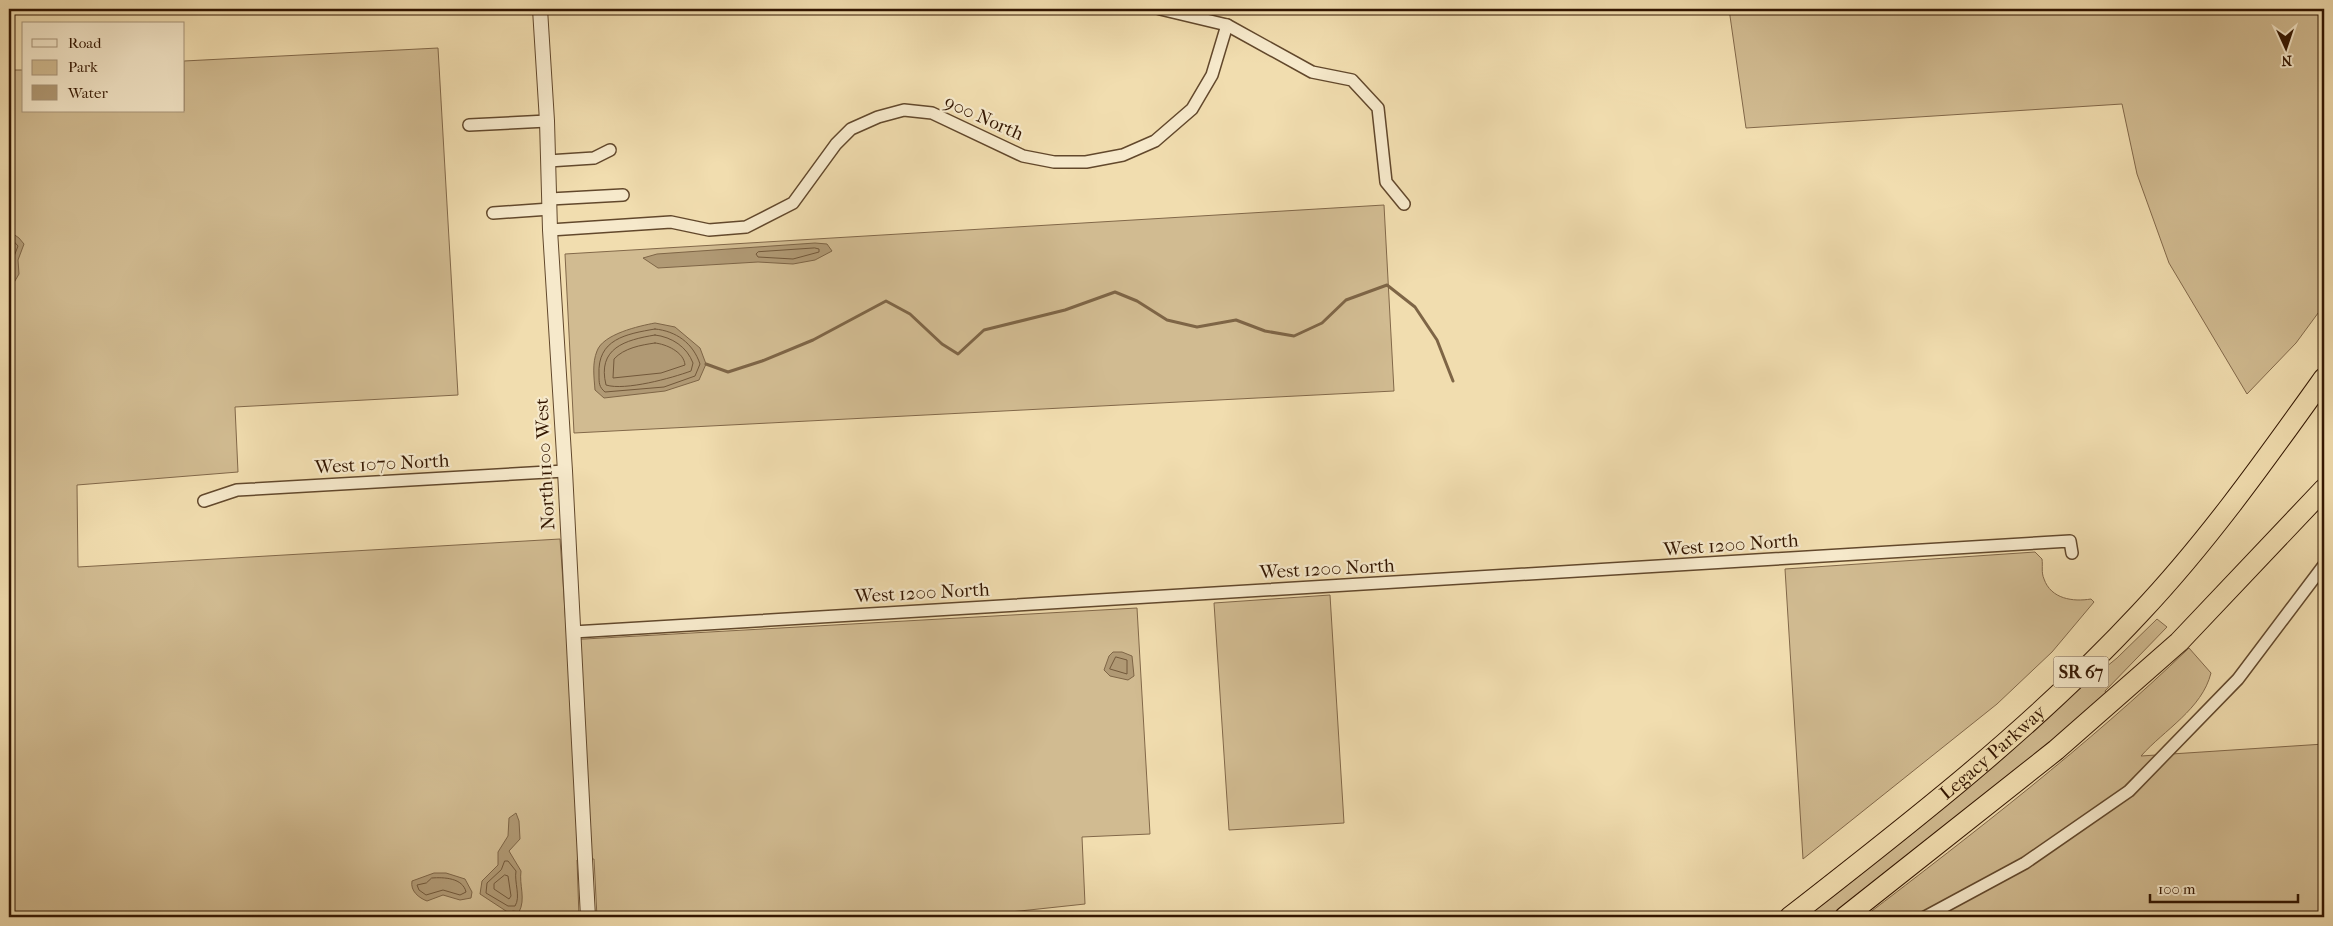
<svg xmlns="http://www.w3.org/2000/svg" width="2333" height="926" font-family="'IM FELL French Canon',serif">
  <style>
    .green { fill: #d1bb91; stroke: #826849 }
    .water { fill: #b09974; stroke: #7e6546 }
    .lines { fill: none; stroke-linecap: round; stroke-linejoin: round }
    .shore { stroke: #72583a; stroke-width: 1 }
    .stream { stroke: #7e6546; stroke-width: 3 }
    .minor-casing { stroke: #62482c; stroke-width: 14 }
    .tertiary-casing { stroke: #62482c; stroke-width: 16 }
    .motorway-casing { stroke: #331601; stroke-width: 22 }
    .minor { stroke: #f6e9cb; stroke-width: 11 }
    .tertiary { stroke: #f6e9cb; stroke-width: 14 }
    .motorway { stroke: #f1ddaf; stroke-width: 20 }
    .labels { text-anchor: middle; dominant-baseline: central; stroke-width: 4.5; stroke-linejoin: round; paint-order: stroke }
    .shield { fill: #f6e9cb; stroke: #6e553e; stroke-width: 1 }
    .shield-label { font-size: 18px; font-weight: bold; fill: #331601 }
    .street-label { font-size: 19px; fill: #331601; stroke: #f6e9cb }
  </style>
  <rect width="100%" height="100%" fill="#f1ddaf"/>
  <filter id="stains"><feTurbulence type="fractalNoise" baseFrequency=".004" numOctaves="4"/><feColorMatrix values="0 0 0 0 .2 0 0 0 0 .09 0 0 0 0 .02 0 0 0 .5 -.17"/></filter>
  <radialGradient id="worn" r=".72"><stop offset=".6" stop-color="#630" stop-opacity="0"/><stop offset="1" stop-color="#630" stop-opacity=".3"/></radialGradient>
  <!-- green -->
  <g class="green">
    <path d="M1729,9H2324V305L2296,343L2247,394L2169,263L2137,174L2122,104L1746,128Z"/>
    <path d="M438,48L458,395L235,407L238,472L77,485L78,567L560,539L567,640L1137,608L1150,834L1082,837L1085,904L964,917H597L594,859L577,860L579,917H9V70H24V111H184V61Z"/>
    <path d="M1384,205L1394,391L574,433L565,254Z"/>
    <path d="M2035,552L2042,559C2043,566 2041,572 2044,579C2051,599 2073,602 2091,599L2094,602L2052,652L1997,704L1803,859L1785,569Z"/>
    <path d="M1330,595L1344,823L1229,830L1214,603Z"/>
    <path d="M2157,619L2167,627L2105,691L2107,695L2055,740L1831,917H1805L1913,833L2007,755L2068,698L2117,658Z"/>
    <path d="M2189,648L2211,673C2202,709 2164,730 2141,756L2324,744V917H1864C1975,832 2087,746 2189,648Z"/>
  </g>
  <!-- water -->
  <g class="water">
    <path d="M9,231L19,238L24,244L18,260L19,274L12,286L9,305Z"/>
    <path d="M815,243L827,244L832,251L815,260L793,264L758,262L658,268L643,258L657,254Z"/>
    <path d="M655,323L675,327L700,348L706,364L699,380L665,391L604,398L595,390C594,377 592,363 597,351C603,334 639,326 655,323Z"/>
    <path d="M1113,652H1122L1132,656L1134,676L1128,680L1110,676L1104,670L1109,656Z"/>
    <path d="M516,813L519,821L520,839L509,851L521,871C519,885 526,899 519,912L513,911L509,913L480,894L482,881L498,865V852L508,836L509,818Z"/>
    <path d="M434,873H446L465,879L472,892L471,898L460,900L443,895L427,901C419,898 410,891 412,881Z"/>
  </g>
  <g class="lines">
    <!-- shore -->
    <g class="shore">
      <path d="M9,236L18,246L13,259L14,272L9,280"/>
      <path d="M815,248L819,249V252L793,259L758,257L756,254L758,252Z"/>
      <path d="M655,329C676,331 693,343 700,364L695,376L664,387L605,392C599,387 599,383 599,375C597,339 626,334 655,329Z"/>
      <path d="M655,335C672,337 687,347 693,363L691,371C672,378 625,391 606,385C597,348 625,340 655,335Z"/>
      <path d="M655,343C666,344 684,352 685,365L661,373L613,378L614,359C624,348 641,345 655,343Z"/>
      <path d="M1116,657L1127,660V674L1110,669Z"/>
      <path d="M505,861H508L516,871C514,882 521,897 515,906H508L486,893L487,883L501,870Z"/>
      <path d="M505,875L508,876L511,896L509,899L494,889V884Z"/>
      <path d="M432,878C444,877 463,878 466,892L460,895L443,890L426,895L419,890L417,885L426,883Z"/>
    </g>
    <!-- stream -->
    <path class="stream" d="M706,364L728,372L762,361L813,340L886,301L910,314L942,344L958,354L984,330L1065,310L1115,292L1137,301L1167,320L1197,327L1236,320L1265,331L1294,336L1322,323L1346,300L1387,285L1415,307L1437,340L1453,381"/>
    <!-- minor casing -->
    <g class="minor-casing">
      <g id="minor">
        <path d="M1160,9L1227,25L1312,72L1352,80L1378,108L1386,182L1404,204"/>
        <path d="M469,125L547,121"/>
        <path d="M548,161L594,158L610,150"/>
        <path d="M550,199L623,195"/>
        <path d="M493,213L550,209"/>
        <path d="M550,230L671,222L709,230L746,227L793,203L836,144L851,129L878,117L904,110L932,113L1023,156L1054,162H1086L1123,155L1155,141L1192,109L1212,75L1227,25"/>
        <path d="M204,501L237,490L565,471"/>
        <path d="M573,632L2070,541L2072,553"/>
        <path d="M1925,917L2025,863L2129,791L2238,679L2324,565"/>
      </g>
    </g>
    <!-- tertiary casing -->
    <g class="tertiary-casing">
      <path id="tertiary" d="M540,9L547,121L550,230L565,471L588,917"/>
    </g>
    <!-- motorway casing -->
    <g class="motorway-casing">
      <g id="motorway">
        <path id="s1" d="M1790,917C1912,822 2034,727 2140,613C2208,541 2266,459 2324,378"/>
        <path d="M1845,917L2056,750L2179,642L2324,489"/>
      </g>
    </g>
    <!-- minor -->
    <use href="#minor" class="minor"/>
    <!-- tertiary -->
    <use href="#tertiary" class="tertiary"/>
    <!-- motorway -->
    <use href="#motorway" class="motorway"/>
  </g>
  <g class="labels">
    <!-- shield labels -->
    <rect class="shield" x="2053.5" y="656.5" width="55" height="31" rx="4"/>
    <g class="shield-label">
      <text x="2081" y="672">SR 67</text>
    </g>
    <!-- street labels -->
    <g class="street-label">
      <text transform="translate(984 118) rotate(24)">900 North</text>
      <text transform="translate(382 464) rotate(-3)">West 1070 North</text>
      <text transform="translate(545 464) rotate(-93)">North 1100 West</text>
      <text transform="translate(1731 545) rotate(-4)">West 1200 North</text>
      <text transform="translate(1327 569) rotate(-3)">West 1200 North</text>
      <text transform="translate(922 593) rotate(-3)">West 1200 North</text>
      <text stroke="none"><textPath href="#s1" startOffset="261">Legacy Parkway</textPath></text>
    </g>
  </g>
  <!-- margin -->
  <rect width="2333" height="926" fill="none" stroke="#f1ddaf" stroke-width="30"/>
  <rect x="10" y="10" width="2313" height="906" fill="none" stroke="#331601" stroke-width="2.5"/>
  <rect x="15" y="15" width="2303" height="896" fill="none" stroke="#331601"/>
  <!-- legend -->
  <rect x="22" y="22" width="162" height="90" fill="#f6e9cb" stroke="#a8957a"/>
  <rect x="32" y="39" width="25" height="8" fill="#f6e9cb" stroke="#a8957a"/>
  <text x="68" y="48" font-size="15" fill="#331601">Road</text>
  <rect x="32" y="60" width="25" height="15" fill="#d1bb91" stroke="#a8957a"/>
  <text x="68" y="72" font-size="15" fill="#331601">Park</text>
  <rect x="32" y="85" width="25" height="15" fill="#b09974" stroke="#a8957a"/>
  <text x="68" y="98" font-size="15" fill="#331601">Water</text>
  <!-- north arrow -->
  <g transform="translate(2286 48) rotate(177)" stroke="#f6e9cb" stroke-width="4" paint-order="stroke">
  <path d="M0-4L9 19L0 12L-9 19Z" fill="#331601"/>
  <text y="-8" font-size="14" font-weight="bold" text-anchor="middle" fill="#331601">N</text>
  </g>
  <!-- scale -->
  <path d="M2150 894v8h148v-8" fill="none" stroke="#331601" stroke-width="2.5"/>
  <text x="2158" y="894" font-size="15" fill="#331601" stroke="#f6e9cb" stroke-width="4" paint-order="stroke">100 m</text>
  <rect width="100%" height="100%" filter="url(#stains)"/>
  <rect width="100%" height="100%" fill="url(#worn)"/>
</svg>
